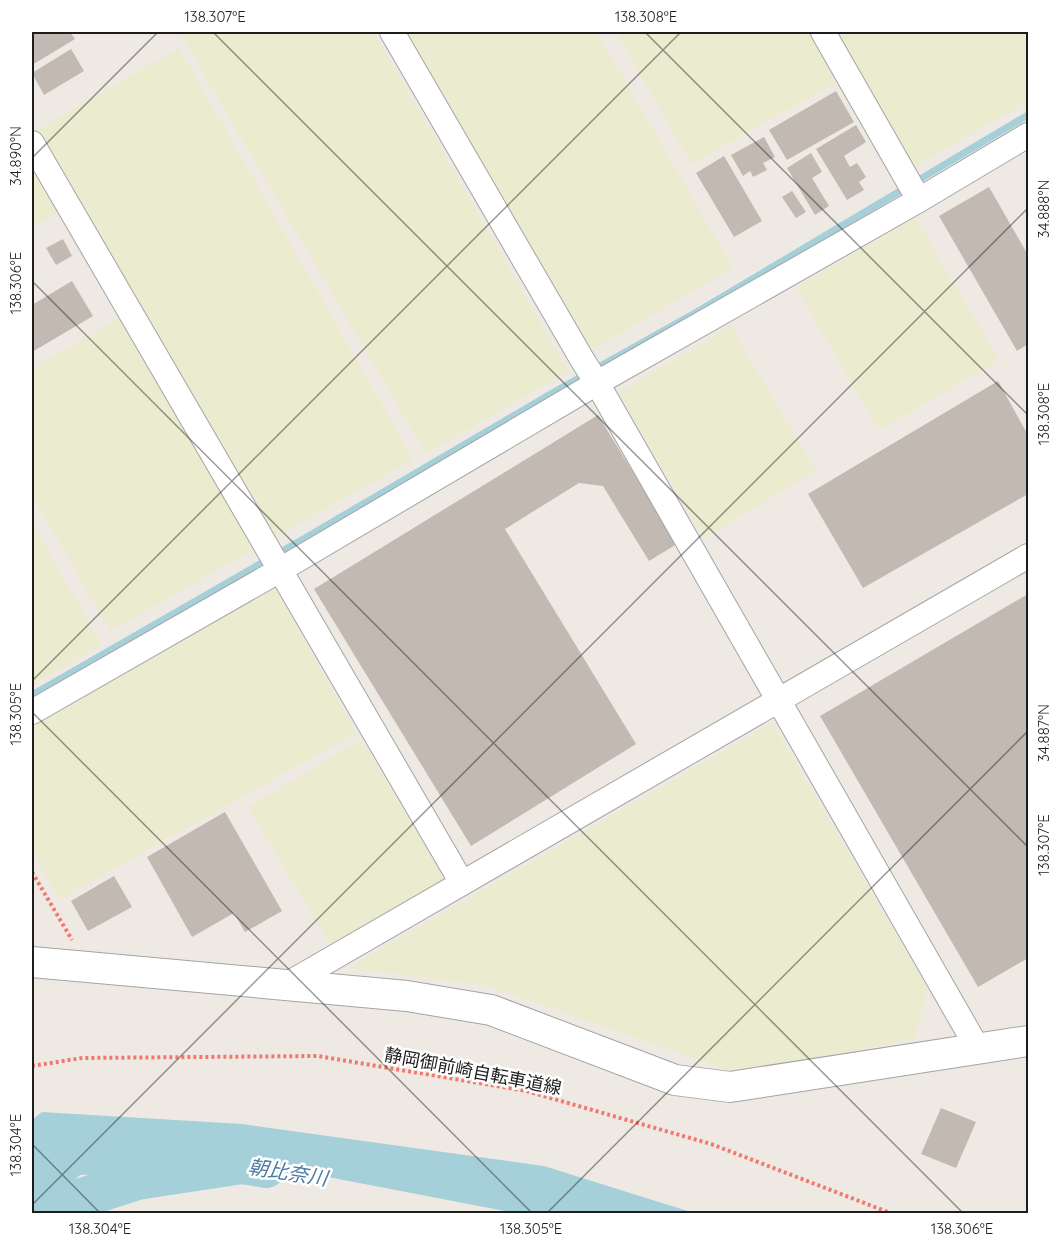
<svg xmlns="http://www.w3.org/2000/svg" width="1060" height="1245" font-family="Quicksand,'Noto Sans JP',sans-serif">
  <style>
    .farmland { fill: #ebebcf }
    .water { fill: #a6d0d9 }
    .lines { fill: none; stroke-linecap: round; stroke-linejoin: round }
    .stream { stroke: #a6d0d9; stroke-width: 7 }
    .river { stroke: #a6d0d9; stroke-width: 40 }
    .building { fill: #c2b9b3 }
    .minor-casing { stroke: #a4a4a4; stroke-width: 26 }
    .tertiary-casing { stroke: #a4a4a4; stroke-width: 32 }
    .path { stroke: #f17871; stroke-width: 4; stroke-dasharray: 3 3; stroke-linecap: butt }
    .minor { stroke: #fff; stroke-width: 24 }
    .tertiary { stroke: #fff; stroke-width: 30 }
    .ticks { fill: none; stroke: #1d1d1d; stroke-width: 1.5; stroke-opacity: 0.45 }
    .labels { text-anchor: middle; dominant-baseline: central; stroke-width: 5; stroke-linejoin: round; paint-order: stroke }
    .street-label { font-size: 18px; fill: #1d1d1d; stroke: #fff }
    .water-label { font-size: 20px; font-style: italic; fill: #4c7aa0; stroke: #fff }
    .neatline { fill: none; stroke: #1d1d1d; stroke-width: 2 }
    .ticks-label { font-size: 15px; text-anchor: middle; fill: #1d1d1d }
  </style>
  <rect width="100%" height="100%" fill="#eeeae3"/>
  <!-- farmland -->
  <g class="farmland">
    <path d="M179,32H374L568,371L426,454Z"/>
    <path d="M404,32H597L733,268L589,351Z"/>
    <path d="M616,32H809L837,82L691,164Z"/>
    <path d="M828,32H1020L1028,45V101L908,171Z"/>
    <path d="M179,48L413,459L271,540L37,130Z"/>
    <path d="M32,162L60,211L32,228Z"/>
    <path d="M915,217L999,360L879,430L796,288Z"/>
    <path d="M121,317L254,549L110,631L32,494V369Z"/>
    <path d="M731,326L816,471L704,538L618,393Z"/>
    <path d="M32,523L102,645L32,685Z"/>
    <path d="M275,588L356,733L59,900L32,851V724Z"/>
    <path d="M772,723L928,989L914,1039L736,1073L485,985L348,968Z"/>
    <path d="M361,739L447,883L334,951L248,807Z"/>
  </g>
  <!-- water -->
  <path class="water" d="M42,1112L242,1124L544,1166L694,1213H515L333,1178L211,1169L80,1175L40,1213H32V1120Z"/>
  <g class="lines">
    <!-- stream -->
    <path class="stream" d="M32,695L305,538L554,392L695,313L1028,115"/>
    <!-- river -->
    <path class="river" d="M33,1214L137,1180L242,1164L266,1168"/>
  </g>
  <!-- building -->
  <g class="building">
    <path d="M32,32H70L75,39L32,65Z"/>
    <path d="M71,49L84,71L44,95L32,73Z"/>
    <path d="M836,91L854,122L787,160L769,130Z"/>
    <path d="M856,125L866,142L844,156L850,167L857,163L866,177L859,182L864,190L847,200L816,149Z"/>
    <path d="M764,137L775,157L763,163L767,170L753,177L750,171L743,176L731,155Z"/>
    <path d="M811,153L822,172L812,178L829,206L815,215L787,168Z"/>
    <path d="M724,156L762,221L734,237L696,173Z"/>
    <path d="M989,187L1028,255V344L1017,351L939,216Z"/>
    <path d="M792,191L806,212L796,218L782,197Z"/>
    <path d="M63,239L72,256L56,265L46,248Z"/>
    <path d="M72,281L93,316L32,352V305Z"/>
    <path d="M998,381L1028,435V494L863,588L808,494Z"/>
    <path d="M598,415L677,544L649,561L603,486L579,483L505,529L636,744L471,846L314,589Z"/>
    <path d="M1028,594V958L978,987L820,716Z"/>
    <path d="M225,812L282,911L245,932L234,913L192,937L147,857Z"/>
    <path d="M114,876L132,907L88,931L71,901Z"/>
    <path d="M941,1108L976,1122L956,1168L921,1154Z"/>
  </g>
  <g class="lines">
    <!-- minor casing -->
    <g class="minor-casing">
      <g id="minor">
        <path d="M392,32L583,361L597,383L978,1049"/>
        <path d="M823,32L919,200"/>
        <path d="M32,143L462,883"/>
        <path d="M32,712L280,570L597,383L919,200L1028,135"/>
        <path d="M286,985L1028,556"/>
      </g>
    </g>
    <!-- tertiary casing -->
    <g class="tertiary-casing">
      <path id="tertiary" d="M32,962L407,996L491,1010L675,1080L730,1087L1028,1041"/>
    </g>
    <!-- path -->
    <g class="path">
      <path d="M32,872L72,940"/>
      <path d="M32,1066L82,1058L318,1056L526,1091L711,1144L893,1214"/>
    </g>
    <!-- minor -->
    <use href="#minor" class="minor"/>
    <!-- tertiary -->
    <use href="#tertiary" class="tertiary"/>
  </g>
  <!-- ticks -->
  <path class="ticks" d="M213,32L1028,847M645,32L1028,415M32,158L158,32M32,281L964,1214M32,681L681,32M32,712L533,1214M32,1144L101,1214M32,1205L1028,208M546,1214L1028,731"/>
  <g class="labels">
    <!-- street labels -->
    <g class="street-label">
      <text transform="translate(473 1071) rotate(11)">静岡御前崎自転車道線</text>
    </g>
    <!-- water labels -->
    <g class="water-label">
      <text transform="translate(288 1172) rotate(9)">朝比奈川</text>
    </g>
  </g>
  <!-- border -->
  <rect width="1060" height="1245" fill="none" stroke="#ffffff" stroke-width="66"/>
  <rect x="33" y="33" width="994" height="1179" class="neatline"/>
  <g class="ticks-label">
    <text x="215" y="22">138.307°E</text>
    <text x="646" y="22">138.308°E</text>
    <text transform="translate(16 156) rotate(-90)" y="5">34.890°N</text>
    <text transform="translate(1044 209) rotate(-90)" y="5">34.888°N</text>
    <text transform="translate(16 283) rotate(-90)" y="5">138.306°E</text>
    <text transform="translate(1044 414) rotate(-90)" y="5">138.308°E</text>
    <text transform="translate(16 714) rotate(-90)" y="5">138.305°E</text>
    <text transform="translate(1044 733) rotate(-90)" y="5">34.887°N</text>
    <text transform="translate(1044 845) rotate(-90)" y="5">138.307°E</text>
    <text transform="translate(16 1145) rotate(-90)" y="5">138.304°E</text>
    <text x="100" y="1234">138.304°E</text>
    <text x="531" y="1234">138.305°E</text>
    <text x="962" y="1234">138.306°E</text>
  </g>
</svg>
